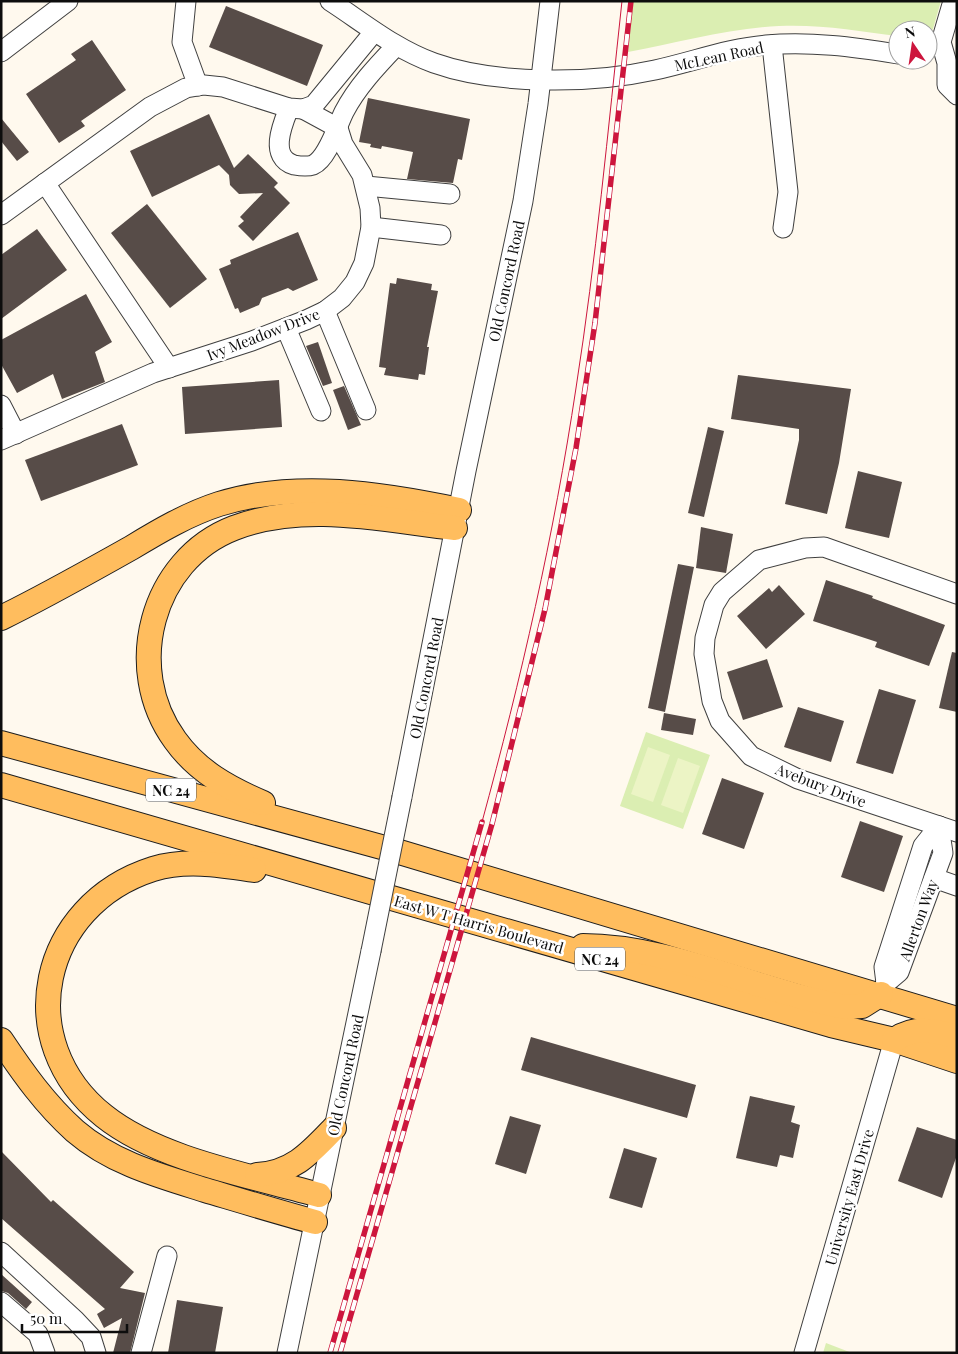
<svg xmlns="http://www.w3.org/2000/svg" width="958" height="1354" font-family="'Playfair Display',serif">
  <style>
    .green { fill: #dbeeb2 }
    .pitch { fill: #ecf4c5 }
    .building { fill: #574c48 }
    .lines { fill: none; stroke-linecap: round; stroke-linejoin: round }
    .minor-casing { stroke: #404040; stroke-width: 21 }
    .major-casing { stroke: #1e1e1e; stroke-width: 26 }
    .minor { stroke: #fff; stroke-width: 19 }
    .major { stroke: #ffbd5e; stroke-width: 24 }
    .tram { stroke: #cd163d; stroke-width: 1 }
    .rail-casing { stroke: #cd163d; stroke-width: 5.5 }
    .rail { stroke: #fff; stroke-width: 4; stroke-dasharray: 11; stroke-linecap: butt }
    .minor-bridge-casing { stroke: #404040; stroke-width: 21; stroke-linecap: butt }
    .minor-bridge { stroke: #fff; stroke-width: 19 }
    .labels { text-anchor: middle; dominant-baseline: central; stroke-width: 5; stroke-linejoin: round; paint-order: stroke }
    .shield { fill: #fff; stroke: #565656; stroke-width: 1 }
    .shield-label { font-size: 14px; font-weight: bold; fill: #0d0d0d }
    .street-label { font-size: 15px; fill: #0d0d0d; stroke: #fff }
  </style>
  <rect width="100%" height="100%" fill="#fff9ee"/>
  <!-- green -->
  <g class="green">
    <path d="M633,1H941L933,29L928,35V30H898V36C859,31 819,24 779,26C729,28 677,43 628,52Z"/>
    <path d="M646,732L710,755L683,829L620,806Z"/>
    <path d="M826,1343L852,1353H823Z"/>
  </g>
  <!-- pitch -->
  <g class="pitch">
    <path d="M648,747L670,755L653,802L631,794Z"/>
    <path d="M678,758L700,766L683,813L661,805Z"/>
  </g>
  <!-- building -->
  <g class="building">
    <path d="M226,6L323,45L307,86L209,47Z"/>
    <path d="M92,40L126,90L81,121L85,126L59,143L26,94L76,60L71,54Z"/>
    <path d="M368,98L470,119L462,160L458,159L453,183L407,179L413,152L382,146L381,149L370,147L371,144L359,142Z"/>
    <path d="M209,114L234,168L248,154L278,183L274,187L290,203L253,241L238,226L244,221L240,217L263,193L239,194L230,185L229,175L219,165L152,197L130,151Z"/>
    <path d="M1,118L29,152L17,161L1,141Z"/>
    <path d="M147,204L207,279L170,308L111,233Z"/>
    <path d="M37,229L67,270L1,319V255Z"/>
    <path d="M298,232L318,280L293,291L288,288L262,298L259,305L240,313L238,308L235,309L219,269L231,264L230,260Z"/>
    <path d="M397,278L432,284L431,290L438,291L427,347H429L425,375L419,374L418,380L384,375L386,368L379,367L390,283L396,284Z"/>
    <path d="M86,294L112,342L95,352L105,382L62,399L53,374L17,393L1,364V340Z"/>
    <path d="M318,342L332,383L323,386L306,346Z"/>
    <path d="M738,375L851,389L839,463L827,514L785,504L799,440V429L731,419Z"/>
    <path d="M279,380L282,427L185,434L182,387Z"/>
    <path d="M344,386L361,425L348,430L333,390Z"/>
    <path d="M122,424L138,465L41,501L25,460Z"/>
    <path d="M708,427L724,431L704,517L688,513Z"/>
    <path d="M858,471L902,482L889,538L845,528Z"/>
    <path d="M701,527L733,534L726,573L696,568Z"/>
    <path d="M678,564L694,567L665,712L648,708Z"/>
    <path d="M826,580L873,596L872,598L945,625L929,666L875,647L877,642L813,621Z"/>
    <path d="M779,585L805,614L766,649L737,616L769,588L772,592Z"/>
    <path d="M952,652L957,653V712L939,708Z"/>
    <path d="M767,659L783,707L743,720L727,672Z"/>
    <path d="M879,689L916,700L893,774L856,763Z"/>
    <path d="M798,707L844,721L831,762L784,747Z"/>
    <path d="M664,713L696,719L693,735L661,730Z"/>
    <path d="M722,778L764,793L744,849L702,834Z"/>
    <path d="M860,821L903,836L884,892L841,877Z"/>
    <path d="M531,1037L696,1085L687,1118L521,1070Z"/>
    <path d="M750,1096L795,1106L791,1122L800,1125L793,1158L780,1155L777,1167L736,1158Z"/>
    <path d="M510,1116L541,1125L526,1174L495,1164Z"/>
    <path d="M917,1127L957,1140V1155L942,1198L898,1181Z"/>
    <path d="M624,1148L657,1158L642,1208L609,1198Z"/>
    <path d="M1,1151L51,1202L53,1200L134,1272L120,1288L145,1293L130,1353H113L122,1318L104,1328L97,1314L105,1309L1,1218Z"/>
    <path d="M1,1274L32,1302L26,1309L8,1293L1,1291Z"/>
    <path d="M177,1300L223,1307L215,1353H168Z"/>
  </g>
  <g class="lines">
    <!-- minor casing -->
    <g class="minor-casing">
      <g id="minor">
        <path d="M186,1L182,42L198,86"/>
        <path d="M330,1C364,23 395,49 434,63C496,85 591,84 655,70C692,62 729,48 766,45C810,41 854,47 898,54"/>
        <path d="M953,1L941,42L947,63V85L957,95"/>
        <path d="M772,45L788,192L783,228"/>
        <path d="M1,52L68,1"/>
        <path d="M289,108C283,123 268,157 294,165C300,166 307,167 313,165C328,158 337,126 344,112C357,87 377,66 396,46"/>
        <path d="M303,109L338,128"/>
        <path d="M45,183L169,368"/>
        <path d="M366,186L450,194"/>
        <path d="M1,215L150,107L186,88L204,85L223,87L289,108L303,109L314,105L374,32"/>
        <path d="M371,227L441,235"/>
        <path d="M325,311L366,410"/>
        <path d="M286,328L321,411"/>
        <path d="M1,405L16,434"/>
        <path d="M1,440L153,373L252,341L306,320L325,311L342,298L355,282L364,263L371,227L370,208L362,175L343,144L338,128"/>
        <path d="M957,594L824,547L805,548L759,560L722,592L714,605L705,638L704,654L712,701L720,721L751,756L798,779L957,832"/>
        <path d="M402,797L466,471L523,201L538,104L550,1"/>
        <path d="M934,878L957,886"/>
        <path d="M886,983L884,967L923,846L939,826"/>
        <path d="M881,994L886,983L899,972L943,853L939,826"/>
        <path d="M1,1252L75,1320L91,1337L96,1353"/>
        <path d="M1,1302L38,1334L45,1353"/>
        <path d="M141,1353L167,1256"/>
        <path d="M287,1353L371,951"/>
        <path d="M804,1353L894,1040"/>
      </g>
    </g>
    <!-- major casing -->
    <g class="major-casing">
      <g id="major">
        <path d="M1,618C46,596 88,572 131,548C159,531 188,514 219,504C296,480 382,494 459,510"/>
        <path d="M1,743L396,851L957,1019"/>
        <path d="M1,785L831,1025L894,1040L957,1061"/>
        <path d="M263,803C228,788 197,771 175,740C123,669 151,560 234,528C305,501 383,520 455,528"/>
        <path d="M254,870C221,865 186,859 153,869C40,905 10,1041 104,1116C159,1160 253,1176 319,1195"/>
        <path d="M583,946C671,946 760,992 846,1007L862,1006L881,994"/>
        <path d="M1,1040C23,1073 45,1104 75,1131C112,1163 160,1176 205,1190C242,1201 278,1212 315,1222"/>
        <path d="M894,1040C915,1026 933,1030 957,1037"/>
        <path d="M257,1175C293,1173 311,1152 334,1128"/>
      </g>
    </g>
    <!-- minor -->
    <use href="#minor" class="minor"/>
    <!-- major -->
    <use href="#major" class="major"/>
    <!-- tram -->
    <path class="tram" d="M482,822C521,679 554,535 576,388C596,260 608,130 622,1"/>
    <!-- rail casing -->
    <g class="rail-casing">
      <g id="rail">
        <path d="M330,1353L482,822"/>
        <path d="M340,1353L492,824L545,609L576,448L595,323L631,1"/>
      </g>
    </g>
    <!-- rail -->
    <use href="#rail" class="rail"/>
    <!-- minor-bridge casing -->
    <g class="minor-bridge-casing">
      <path id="minor-bridge" d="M371,951L402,797"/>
    </g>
    <!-- minor-bridge -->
    <use href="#minor-bridge" class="minor-bridge"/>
  </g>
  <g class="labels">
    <!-- shield labels -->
    <g class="shield">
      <rect x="146" y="778.5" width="50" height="23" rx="4"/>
      <rect x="575" y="947.5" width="50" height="23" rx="4"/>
    </g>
    <g class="shield-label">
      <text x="171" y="790">NC 24</text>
      <text x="600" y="959">NC 24</text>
    </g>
    <!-- street labels -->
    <g class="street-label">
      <text transform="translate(719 56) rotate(-12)">McLean Road</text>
      <text transform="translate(506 281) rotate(-78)">Old Concord Road</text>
      <text transform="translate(263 334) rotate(-21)">Ivy Meadow Drive</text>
      <text transform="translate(426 678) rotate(-79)">Old Concord Road</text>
      <text transform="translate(821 785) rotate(21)">Avebury Drive</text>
      <text transform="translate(918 920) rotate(-70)">Allerton Way</text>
      <text transform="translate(479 924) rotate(16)">East W T Harris Boulevard</text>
      <text transform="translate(345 1075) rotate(-78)">Old Concord Road</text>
      <text transform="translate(849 1197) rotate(-74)">University East Drive</text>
    </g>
  </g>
  <!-- border -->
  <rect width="958" height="1354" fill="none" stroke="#0d0d0d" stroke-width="5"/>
  <!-- north arrow -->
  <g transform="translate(913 45) rotate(347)"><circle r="24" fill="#ffffff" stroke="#9e9e9e"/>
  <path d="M0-4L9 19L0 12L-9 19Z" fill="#cd163d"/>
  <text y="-8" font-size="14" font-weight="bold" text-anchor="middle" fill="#0d0d0d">N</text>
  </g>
  <!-- scale -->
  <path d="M22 1324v8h105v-8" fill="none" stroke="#0d0d0d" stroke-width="2.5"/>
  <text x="30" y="1324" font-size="15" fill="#0d0d0d" stroke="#ffffff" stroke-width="4" paint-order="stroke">50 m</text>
</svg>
